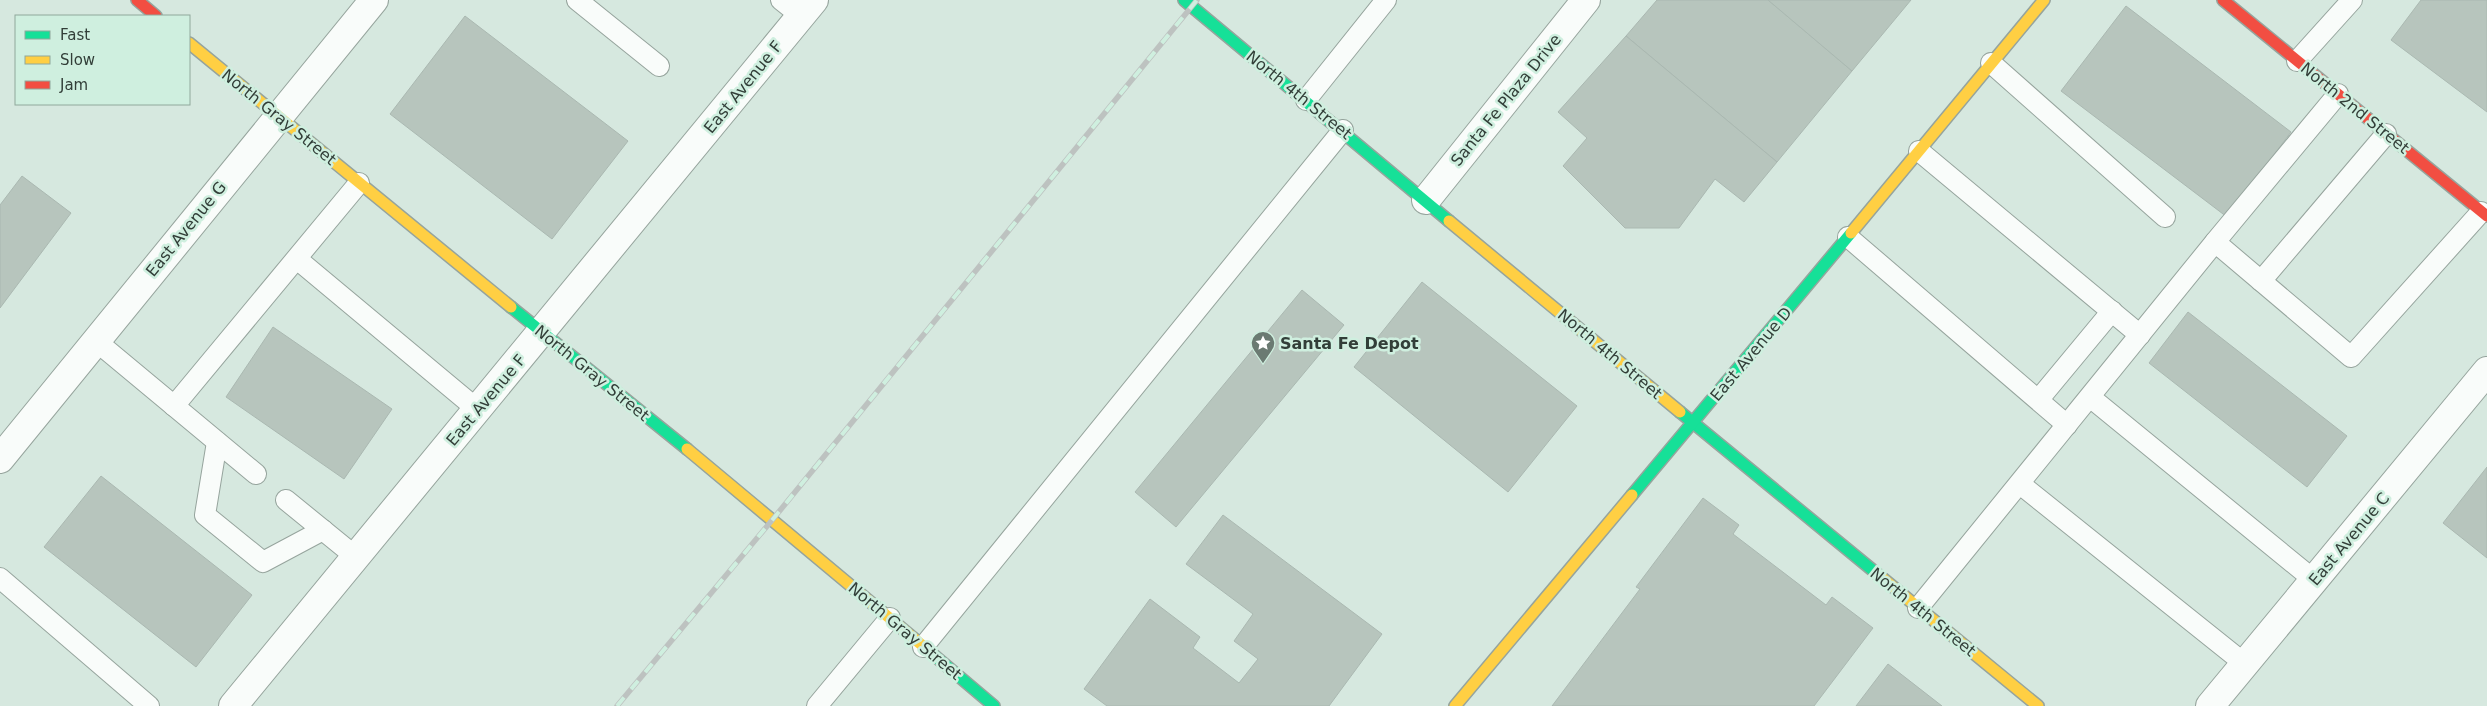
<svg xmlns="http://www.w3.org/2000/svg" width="2487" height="706" font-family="'DejaVu Sans',sans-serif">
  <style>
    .building { fill: #b7c5bd; stroke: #aab8b1 }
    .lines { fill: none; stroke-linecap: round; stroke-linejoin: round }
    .lane-casing { stroke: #96a49d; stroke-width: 22 }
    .street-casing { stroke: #96a49d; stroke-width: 30 }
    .fast-casing { stroke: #96a49d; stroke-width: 14 }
    .slow-casing { stroke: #96a49d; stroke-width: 14 }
    .jam-casing { stroke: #96a49d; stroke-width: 14 }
    .lane { stroke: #f9fcfa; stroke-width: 20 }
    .street { stroke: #f9fcfa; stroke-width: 28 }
    .fast { stroke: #16e098; stroke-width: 11 }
    .slow { stroke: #ffcf43; stroke-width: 11 }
    .jam { stroke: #f24e42; stroke-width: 11 }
    .rail-casing { stroke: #bdc2c0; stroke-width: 5.5 }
    .rail { stroke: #cfefdf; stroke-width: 4; stroke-dasharray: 11; stroke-linecap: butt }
    .labels { text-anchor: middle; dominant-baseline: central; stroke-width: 5; stroke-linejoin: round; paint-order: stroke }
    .street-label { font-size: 16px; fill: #323e38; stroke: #cfefdf }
    .poi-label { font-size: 16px; font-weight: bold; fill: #323e38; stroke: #cfefdf; text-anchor: start }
  </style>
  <rect width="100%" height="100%" fill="#d6e8df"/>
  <!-- building -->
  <g class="building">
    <path d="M1657,0H1768L1852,71L1777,162L1626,36Z"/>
    <path d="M1768,0H1911L1852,71Z"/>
    <path d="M2421,0H2487V112L2391,40Z"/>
    <path d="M2126,6L2291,132L2227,217L2061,91Z"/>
    <path d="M465,16L628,141L552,239L390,114Z"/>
    <path d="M1626,36L1777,162L1744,202L1715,179L1679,228H1625L1563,166L1587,138L1558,112Z"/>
    <path d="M22,176L71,213L0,308V205Z"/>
    <path d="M1422,282L1577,406L1508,492L1354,367Z"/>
    <path d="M1302,290L1344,325L1176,527L1135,492Z"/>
    <path d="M2188,312L2347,436L2307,487L2149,363Z"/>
    <path d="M273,327L392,409L344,479L226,397Z"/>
    <path d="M2487,467V558L2443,523Z"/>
    <path d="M101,476L252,595L196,667L44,547Z"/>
    <path d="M1703,498L1739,525L1733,534L1826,605L1832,597L1873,628L1814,706H1552L1640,589L1636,587Z"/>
    <path d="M1223,515L1382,634L1329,706H1107L1084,689L1150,599L1200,637L1193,648L1239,683L1258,659L1234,641L1253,614L1186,564Z"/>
    <path d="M1888,664L1942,706H1856Z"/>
  </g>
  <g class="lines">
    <!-- lane casing -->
    <g class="lane-casing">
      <g id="lane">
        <path d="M577,0L659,66"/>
        <path d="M781,0L801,16"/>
        <path d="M2297,61L2352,0"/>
        <path d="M1991,63L2165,217"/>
        <path d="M1306,100L1386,0"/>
        <path d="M1919,151L2140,335"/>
        <path d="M1848,237L2067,425"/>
        <path d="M2215,242L2338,94"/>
        <path d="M297,259L478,410"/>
        <path d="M2261,281L2386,134"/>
        <path d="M96,341L256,474"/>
        <path d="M2090,397L2314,580"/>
        <path d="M2039,399L2112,311"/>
        <path d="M174,406L359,183"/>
        <path d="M217,442L205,515L263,562L323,530"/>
        <path d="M2020,484L2245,664"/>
        <path d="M286,500L356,557"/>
        <path d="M0,578L149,706"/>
        <path d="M1918,608L2215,242L2351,357L2481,212"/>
        <path d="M923,647L1343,130"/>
        <path d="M817,706L890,618"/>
      </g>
    </g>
    <!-- street casing -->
    <g class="street-casing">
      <g id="street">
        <path d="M1426,200L1586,0"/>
        <path d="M0,459L374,0"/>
        <path d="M233,706L814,0"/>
        <path d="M2210,706L2487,371"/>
      </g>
    </g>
    <!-- fast casing -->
    <g class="fast-casing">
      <g id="fast">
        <path d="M1184,0L1449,221"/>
        <path d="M511,307L687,449"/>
        <path d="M1680,412L1881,577"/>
        <path d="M1632,495L1851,233"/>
        <path d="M923,646L994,706"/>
      </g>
    </g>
    <!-- slow casing -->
    <g class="slow-casing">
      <g id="slow">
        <path d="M189,43L511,307"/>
        <path d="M1449,221L1680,412"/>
        <path d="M1851,233L2044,0"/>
        <path d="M687,449L923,646"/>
        <path d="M1881,577L2038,706"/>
        <path d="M1455,706L1632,495"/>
      </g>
    </g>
    <!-- jam casing -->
    <g class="jam-casing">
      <g id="jam">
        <path d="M137,0L156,16"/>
        <path d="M2223,0L2487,216"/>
      </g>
    </g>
    <!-- lane -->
    <use href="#lane" class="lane"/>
    <!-- street -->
    <use href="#street" class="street"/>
    <!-- fast -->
    <use href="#fast" class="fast"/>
    <!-- slow -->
    <use href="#slow" class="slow"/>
    <!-- jam -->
    <use href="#jam" class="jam"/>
    <!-- rail casing -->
    <g class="rail-casing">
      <path id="rail" d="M617,706L773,519L1197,0"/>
    </g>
    <!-- rail -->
    <use href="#rail" class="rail"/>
  </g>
  <!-- icons -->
  <defs>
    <g id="sight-pin" transform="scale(1.25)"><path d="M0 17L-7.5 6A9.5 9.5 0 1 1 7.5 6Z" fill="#6b7a72" stroke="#cfefdf"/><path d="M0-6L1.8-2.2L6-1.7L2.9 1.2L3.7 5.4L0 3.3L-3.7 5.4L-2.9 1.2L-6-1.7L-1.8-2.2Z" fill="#fff"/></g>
  </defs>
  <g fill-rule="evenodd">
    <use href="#sight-pin" x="1263" y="343"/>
  </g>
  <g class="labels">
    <!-- street labels -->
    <g class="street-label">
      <text transform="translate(743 87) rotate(-51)">East Avenue F</text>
      <text transform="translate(1299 95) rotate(39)">North 4th Street</text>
      <text transform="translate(1506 100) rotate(-51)">Santa Fe Plaza Drive</text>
      <text transform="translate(2355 108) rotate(39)">North 2nd Street</text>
      <text transform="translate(279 117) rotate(39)">North Gray Street</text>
      <text transform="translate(186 229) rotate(-51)">East Avenue G</text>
      <text transform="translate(1610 354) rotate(40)">North 4th Street</text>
      <text transform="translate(1751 354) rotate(-50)">East Avenue D</text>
      <text transform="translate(592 373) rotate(39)">North Gray Street</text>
      <text transform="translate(486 400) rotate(-50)">East Avenue F</text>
      <text transform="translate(2349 539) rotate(-50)">East Avenue C</text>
      <text transform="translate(1923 612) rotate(39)">North 4th Street</text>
      <text transform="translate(905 631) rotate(40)">North Gray Street</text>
    </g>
    <!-- poi labels -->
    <g class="poi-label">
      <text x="1280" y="343">Santa Fe Depot</text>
    </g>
  </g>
  <!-- legend -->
  <rect x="15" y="15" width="175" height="90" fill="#cfefdf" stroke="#90a89c"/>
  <rect x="25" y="31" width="25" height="8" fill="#16e098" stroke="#90a89c"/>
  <text x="60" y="40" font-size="15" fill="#323e38">Fast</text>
  <rect x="25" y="56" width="25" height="8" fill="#ffcf43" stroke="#90a89c"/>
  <text x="60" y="65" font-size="15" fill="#323e38">Slow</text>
  <rect x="25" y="81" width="25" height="8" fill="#f24e42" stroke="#90a89c"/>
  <text x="60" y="90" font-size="15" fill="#323e38">Jam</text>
</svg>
